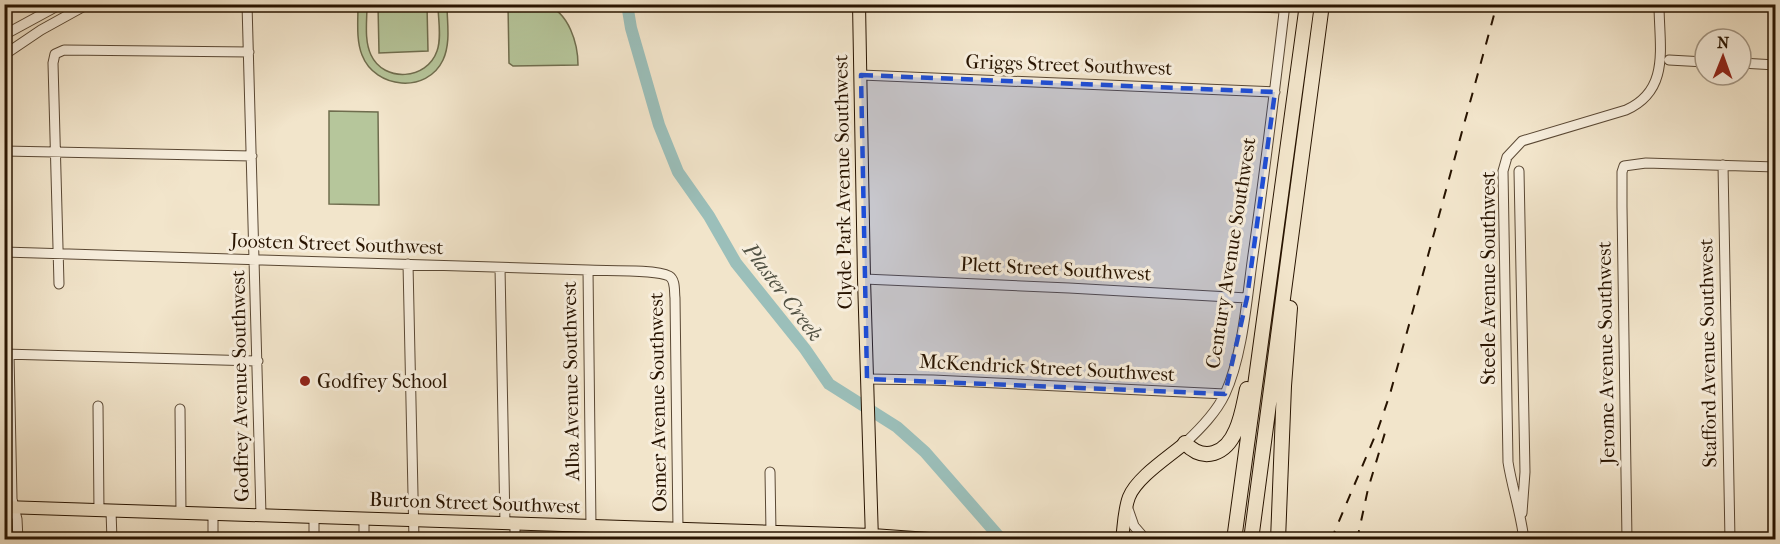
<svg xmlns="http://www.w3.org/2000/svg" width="1780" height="544" viewBox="0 0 1780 544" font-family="'IM FELL French Canon',serif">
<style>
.pitch{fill:#b6c69b;stroke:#6f6d4e;stroke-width:1.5}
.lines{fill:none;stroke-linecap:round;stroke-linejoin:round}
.river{stroke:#9bbfba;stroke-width:12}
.minor-casing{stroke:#5a4834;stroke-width:11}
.major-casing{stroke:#281401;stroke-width:14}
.highway-casing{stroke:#281401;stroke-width:16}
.minor{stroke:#f7eedd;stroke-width:9}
.major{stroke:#f2e5cb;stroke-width:12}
.highway{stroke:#f2e5cb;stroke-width:14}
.rail{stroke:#281401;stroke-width:2;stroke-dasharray:10 10;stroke-linecap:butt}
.marked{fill:#1d4ed8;fill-opacity:0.2;stroke:#1d4ed8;stroke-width:4.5;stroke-dasharray:12 8;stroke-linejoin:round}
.poi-dot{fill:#8f2418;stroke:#f7eedd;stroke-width:2}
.labels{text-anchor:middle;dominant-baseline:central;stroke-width:6;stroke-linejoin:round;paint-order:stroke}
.street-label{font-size:20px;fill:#281401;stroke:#f7eedd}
.poi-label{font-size:20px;fill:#281401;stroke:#f7eedd;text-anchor:start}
.water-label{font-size:21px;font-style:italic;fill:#505042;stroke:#f7eedd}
</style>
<rect width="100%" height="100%" fill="#f2e5cb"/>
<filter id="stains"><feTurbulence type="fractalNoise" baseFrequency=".00333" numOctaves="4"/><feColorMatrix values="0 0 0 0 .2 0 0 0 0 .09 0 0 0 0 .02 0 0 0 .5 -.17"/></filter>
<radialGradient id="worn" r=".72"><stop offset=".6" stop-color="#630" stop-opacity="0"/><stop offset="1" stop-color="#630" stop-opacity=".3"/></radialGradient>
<!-- pitch -->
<path class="pitch" d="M 358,5 L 367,5 C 367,21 364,40 371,55 C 384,83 427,80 437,51 C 442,38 438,19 438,5 L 447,5 C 447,22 451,43 443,60 C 427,94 375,89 362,55 C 356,40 358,21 358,5 Z
M 378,5 L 427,5 L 428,51 L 379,53 Z
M 508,5 C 517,4 537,2 546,5 C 569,12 578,44 578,65 L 513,66 L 509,63 Z
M 329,111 L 378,112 L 379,205 L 329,204 Z"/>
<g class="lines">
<!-- river -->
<path class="river" d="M 627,4 L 631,28 L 659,125 L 678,172 L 709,216 L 736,263 L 805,349 L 829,384 L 897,427 L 925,452 L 1002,540"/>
<!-- minor casing -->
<g class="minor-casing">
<path id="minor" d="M 247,4 L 261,515
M 1166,4 L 1285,8
M 4,35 L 61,4
M 4,55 L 41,30 L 88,4
M 1669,60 L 1705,62
M 1741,63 L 1776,65
M 861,75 L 1275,92
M 4,151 L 252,156
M 1723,165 L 1730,540
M 1519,171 L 1525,472 L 1522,513
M 4,252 L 588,270 C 604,271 656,269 669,276 C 676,280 674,292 675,298 L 678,529
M 408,264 L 414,540
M 500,268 L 505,524
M 588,270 L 591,527
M 864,279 L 1069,288 L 1247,298
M 59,284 L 53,63 L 55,54 L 64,50 L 249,52
M 4,354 L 258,361
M 9,354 L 12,499 L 17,519 L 18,540
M 867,379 L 933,380 L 1225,394
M 98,406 L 99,511
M 180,409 L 181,513
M 1185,443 C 1200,429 1216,413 1225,394 C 1243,355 1247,297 1253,255 C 1265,171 1275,88 1285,4
M 770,472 L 771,532
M 1127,506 L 1134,526 L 1146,540
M 111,511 L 112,540
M 213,514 L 213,540
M 364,519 L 364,540
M 515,524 L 515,540
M 616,527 L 616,540
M 314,540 L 314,517
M 1524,540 C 1521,513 1512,488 1508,462 L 1503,171 L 1507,157 L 1522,141 L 1626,110 C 1671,90 1659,46 1659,4
M 1627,540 L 1622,207 L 1622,172 L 1624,166 L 1646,163 L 1776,167"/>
</g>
<!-- major casing -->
<g class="major-casing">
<path id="major" d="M 859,4 L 864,279 L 872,540
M 4,507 L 872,535 L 943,540
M 1122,540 C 1124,526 1124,510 1129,497 C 1137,477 1169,457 1185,443"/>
</g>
<!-- highway casing -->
<g class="highway-casing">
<path id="highway" d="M 1185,443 C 1204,463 1226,454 1236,430 C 1242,417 1244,402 1247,389
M 1234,540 L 1307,4
M 1251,540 L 1322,4
M 1278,540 L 1284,386 L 1290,308"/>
</g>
<!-- minor -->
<use href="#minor" class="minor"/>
<!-- major -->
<use href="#major" class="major"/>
<!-- highway -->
<use href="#highway" class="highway"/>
<!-- rail -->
<path class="rail" d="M 1331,540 L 1378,429 L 1390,394 L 1497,4
M 1357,540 L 1368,489 L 1387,426"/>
</g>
<!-- marked area -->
<path class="marked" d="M 861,75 L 1275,92 L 1247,298 L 1225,394 L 867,379 Z"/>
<!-- markers -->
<circle class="poi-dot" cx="305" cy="381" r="6"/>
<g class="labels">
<!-- street labels -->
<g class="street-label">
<text transform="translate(1069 65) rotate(2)">Griggs Street Southwest</text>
<text transform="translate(843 182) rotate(-91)">Clyde Park Avenue Southwest</text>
<text transform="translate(337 244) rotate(2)">Joosten Street Southwest</text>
<text transform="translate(1231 253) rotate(-81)">Century Avenue Southwest</text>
<text transform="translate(1056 269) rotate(3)">Plett Street Southwest</text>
<text transform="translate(1488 278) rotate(-90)">Steele Avenue Southwest</text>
<text transform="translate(1606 353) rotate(-91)">Jerome Avenue Southwest</text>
<text transform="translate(1708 353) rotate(-91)">Stafford Avenue Southwest</text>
<text transform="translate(1047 368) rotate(3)">McKendrick Street Southwest</text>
<text transform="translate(571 381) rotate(-91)">Alba Avenue Southwest</text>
<text transform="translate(240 386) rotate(-91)">Godfrey Avenue Southwest</text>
<text transform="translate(658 402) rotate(-91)">Osmer Avenue Southwest</text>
<text transform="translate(475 503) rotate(2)">Burton Street Southwest</text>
</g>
<!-- poi labels -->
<g class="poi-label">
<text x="317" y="381">Godfrey School</text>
</g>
<!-- water labels -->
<g class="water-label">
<text transform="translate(783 292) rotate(53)">Plaster Creek</text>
</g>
</g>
<!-- margin -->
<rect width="1780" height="544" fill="none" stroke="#f2e5cb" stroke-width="24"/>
<rect x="6" y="6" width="1768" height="532" fill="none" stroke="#281401" stroke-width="3"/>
<rect x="12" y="12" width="1756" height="520" fill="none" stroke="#281401" stroke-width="1.5"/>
<!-- north arrow -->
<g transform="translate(1723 57) rotate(1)"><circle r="28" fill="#f7eedd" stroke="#a49785" stroke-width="1.5"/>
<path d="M0-4.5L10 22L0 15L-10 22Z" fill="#8f2418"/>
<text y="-9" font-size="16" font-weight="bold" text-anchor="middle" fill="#281401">N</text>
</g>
<rect width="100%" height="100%" filter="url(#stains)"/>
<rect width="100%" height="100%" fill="url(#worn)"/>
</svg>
